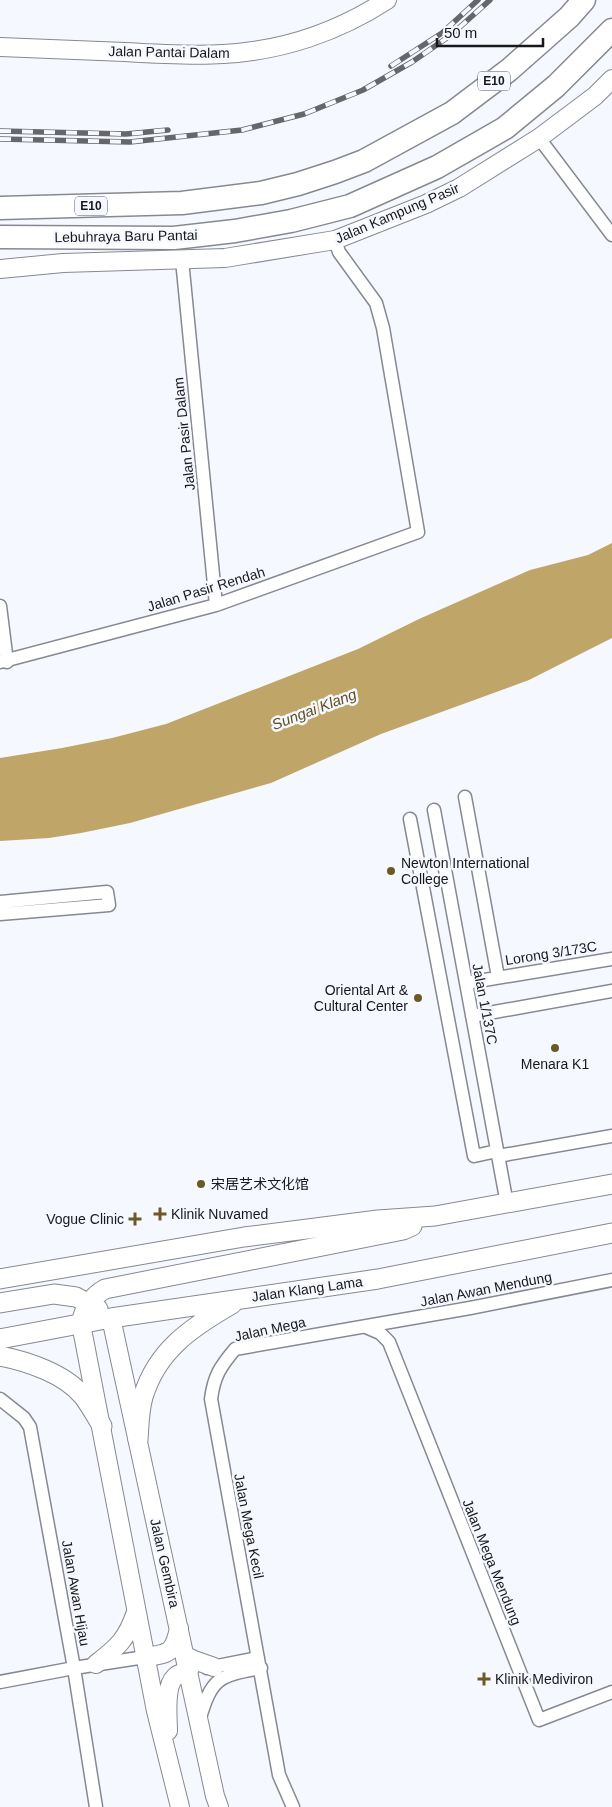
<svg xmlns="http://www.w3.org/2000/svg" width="612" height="1807" viewBox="0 0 612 1807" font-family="Arial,'Noto Sans SC',sans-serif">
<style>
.water{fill:#c0a568}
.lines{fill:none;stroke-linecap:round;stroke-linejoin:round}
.street-casing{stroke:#878991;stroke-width:15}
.secondary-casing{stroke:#878991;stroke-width:20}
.primary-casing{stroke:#878991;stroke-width:21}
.highway-casing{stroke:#878991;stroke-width:25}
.street{stroke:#fff;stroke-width:12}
.secondary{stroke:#fff;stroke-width:18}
.primary{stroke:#fff;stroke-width:19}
.highway{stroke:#fff;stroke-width:22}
.rail-casing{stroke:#66676b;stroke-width:5.5}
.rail{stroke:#f6f8ff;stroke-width:4;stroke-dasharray:11;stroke-linecap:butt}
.poi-dot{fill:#6d5928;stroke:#f6f8ff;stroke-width:2}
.labels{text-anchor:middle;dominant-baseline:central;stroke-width:5;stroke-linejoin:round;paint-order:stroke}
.shield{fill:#f6f8ff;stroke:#5b5b5f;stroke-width:1}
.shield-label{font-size:12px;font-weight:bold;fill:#18181b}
.street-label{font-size:14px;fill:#18181b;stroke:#f6f8ff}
.poi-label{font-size:14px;fill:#18181b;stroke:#f6f8ff;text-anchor:start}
.water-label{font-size:15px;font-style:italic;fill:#634f20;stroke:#f6f8ff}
</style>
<rect width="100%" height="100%" fill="#f6f8ff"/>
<!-- water -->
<path class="water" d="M 612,543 L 612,638 L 529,680 L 381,734 L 271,783 L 130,823 L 81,833 L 49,838 L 0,841 L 0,758 L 62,748 L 112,738 L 166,724 L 358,649 L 419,619 L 530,570 L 588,555 Z"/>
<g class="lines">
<!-- street casing -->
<g class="street-casing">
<path id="street" d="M 539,138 L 612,235
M 182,260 L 216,605
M 0,606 L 7,662
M 0,662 L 216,605 L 418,532 L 383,328 L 376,303 L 339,252 L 335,240
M 465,797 L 498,977
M 434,810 L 507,1204
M 410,819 L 474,1156 L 497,1151
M 0,902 L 107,892 L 109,905 L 0,914
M 466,983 L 612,959
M 472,1016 L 612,991
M 498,1156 L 612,1136
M 366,1327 L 380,1333 L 389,1342 L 539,1720 L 612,1692
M 0,1399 L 24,1418 L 30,1427 L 74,1668 L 96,1807
M 207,1668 L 258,1658
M 0,1682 L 74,1668 L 145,1657
M 199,1721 C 212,1677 218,1676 261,1668
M 293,1807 L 279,1775 L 211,1399 C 214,1376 220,1367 235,1349 L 470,1308 L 612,1280"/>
</g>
<!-- secondary casing -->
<g class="secondary-casing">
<path id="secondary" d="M 0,47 C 42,49 83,50 125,52 C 158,54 191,56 223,54 C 281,51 338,32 387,0
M 0,269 L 63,263 L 225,258 L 335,240 L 426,204 L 459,188 L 539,138 L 595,96 L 612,79
M 111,1318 L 215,1796 L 219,1807
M 81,1324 L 156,1711 L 180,1807
M 186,1656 L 194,1660 L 214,1667
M 145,1657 C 169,1654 174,1653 179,1628
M 96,1664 C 118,1647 127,1639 136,1612
M 168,1731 C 168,1717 164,1687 175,1677 C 178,1673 184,1673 189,1671"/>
</g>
<!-- primary casing -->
<g class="primary-casing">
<path id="primary" d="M 0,1279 L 244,1237 L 378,1220 L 435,1216 L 612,1184
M 0,1303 L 54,1294 L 76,1297 L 98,1309
M 81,1324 C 84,1308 91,1297 105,1289 L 403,1230 L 412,1226
M 0,1339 L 111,1318 L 378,1279 L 612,1233
M 0,1356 C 27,1361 65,1374 83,1396 C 90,1405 96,1416 102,1426
M 138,1440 C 139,1426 139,1411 143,1397 C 157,1350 192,1327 232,1304"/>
</g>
<!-- highway casing -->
<g class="highway-casing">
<path id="highway" d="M 0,208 L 182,203 L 261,193 L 298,184 L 335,172 L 364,161 L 452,113 L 509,70 L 569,17 L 584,0
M 0,237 L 174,238 L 235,231 L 291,221 L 350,206 L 437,167 L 505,128 L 556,86 L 612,30"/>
</g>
<!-- street -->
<use href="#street" class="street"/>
<!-- secondary -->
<use href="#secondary" class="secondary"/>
<!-- primary -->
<use href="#primary" class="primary"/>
<!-- highway -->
<use href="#highway" class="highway"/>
<!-- rail casing -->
<g class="rail-casing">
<path id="rail" d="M 391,66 L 442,33 L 478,0
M 0,131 L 126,134 L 168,130
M 0,139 L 130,142 L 242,130 L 304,114 L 363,90 L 412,62 L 451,35 L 490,0"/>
</g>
<!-- rail -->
<use href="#rail" class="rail"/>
</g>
<!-- markers -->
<g class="poi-dot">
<circle cx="391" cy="871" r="5"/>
<circle cx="418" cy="998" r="5"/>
<circle cx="555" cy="1048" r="5"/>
<circle cx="201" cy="1184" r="5"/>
<path d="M157.5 1206.5h5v5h5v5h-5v5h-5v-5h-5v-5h5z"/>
<path d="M132.5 1211.5h5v5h5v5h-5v5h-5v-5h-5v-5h5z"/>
<path d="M481.5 1671.5h5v5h5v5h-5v5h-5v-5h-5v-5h5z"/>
</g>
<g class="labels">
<!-- shield labels -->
<g class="shield">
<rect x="478" y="71.5" width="32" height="19" rx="4"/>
<rect x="75" y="196.5" width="32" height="19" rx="4"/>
</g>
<g class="shield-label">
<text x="494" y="81">E10</text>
<text x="91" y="206">E10</text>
</g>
<!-- street labels -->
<g class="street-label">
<text transform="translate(169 52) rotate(1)">Jalan Pantai Dalam</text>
<text transform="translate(397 213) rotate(-23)">Jalan Kampung Pasir</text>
<text transform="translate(126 236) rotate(-1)">Lebuhraya Baru Pantai</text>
<text transform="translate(184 434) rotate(-96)">Jalan Pasir Dalam</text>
<text transform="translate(206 589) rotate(-17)">Jalan Pasir Rendah</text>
<text transform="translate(551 953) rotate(-9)">Lorong 3/173C</text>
<text transform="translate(485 1004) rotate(79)">Jalan 1/137C</text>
<text transform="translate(307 1289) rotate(-8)">Jalan Klang Lama</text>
<text transform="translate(486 1289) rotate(-11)">Jalan Awan Mendung</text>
<text transform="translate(270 1329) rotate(-12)">Jalan Mega</text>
<text transform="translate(249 1526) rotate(79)">Jalan Mega Kecil</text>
<text transform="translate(492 1562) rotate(68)">Jalan Mega Mendung</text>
<text transform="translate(165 1563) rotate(77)">Jalan Gembira</text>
<text transform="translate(76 1593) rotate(80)">Jalan Awan Hijau</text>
</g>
<!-- poi labels -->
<g class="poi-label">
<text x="401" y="863">Newton International<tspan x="401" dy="16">College</tspan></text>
<text x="408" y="990" text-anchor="end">Oriental Art &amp;<tspan x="408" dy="16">Cultural Center</tspan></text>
<text x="555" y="1064" text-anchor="middle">Menara K1</text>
<text x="211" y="1184">宋居艺术文化馆</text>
<text x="171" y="1214">Klinik Nuvamed</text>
<text x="124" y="1219" text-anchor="end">Vogue Clinic</text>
<text x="495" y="1679">Klinik Mediviron</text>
</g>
<!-- water labels -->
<g class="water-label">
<text transform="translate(314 709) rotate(-21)">Sungai Klang</text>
</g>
</g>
<!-- scale -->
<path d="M437 38v8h106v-8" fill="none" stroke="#18181b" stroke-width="2.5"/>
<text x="444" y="38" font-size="15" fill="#18181b" stroke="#f6f8ff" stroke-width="4" paint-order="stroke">50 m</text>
</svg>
